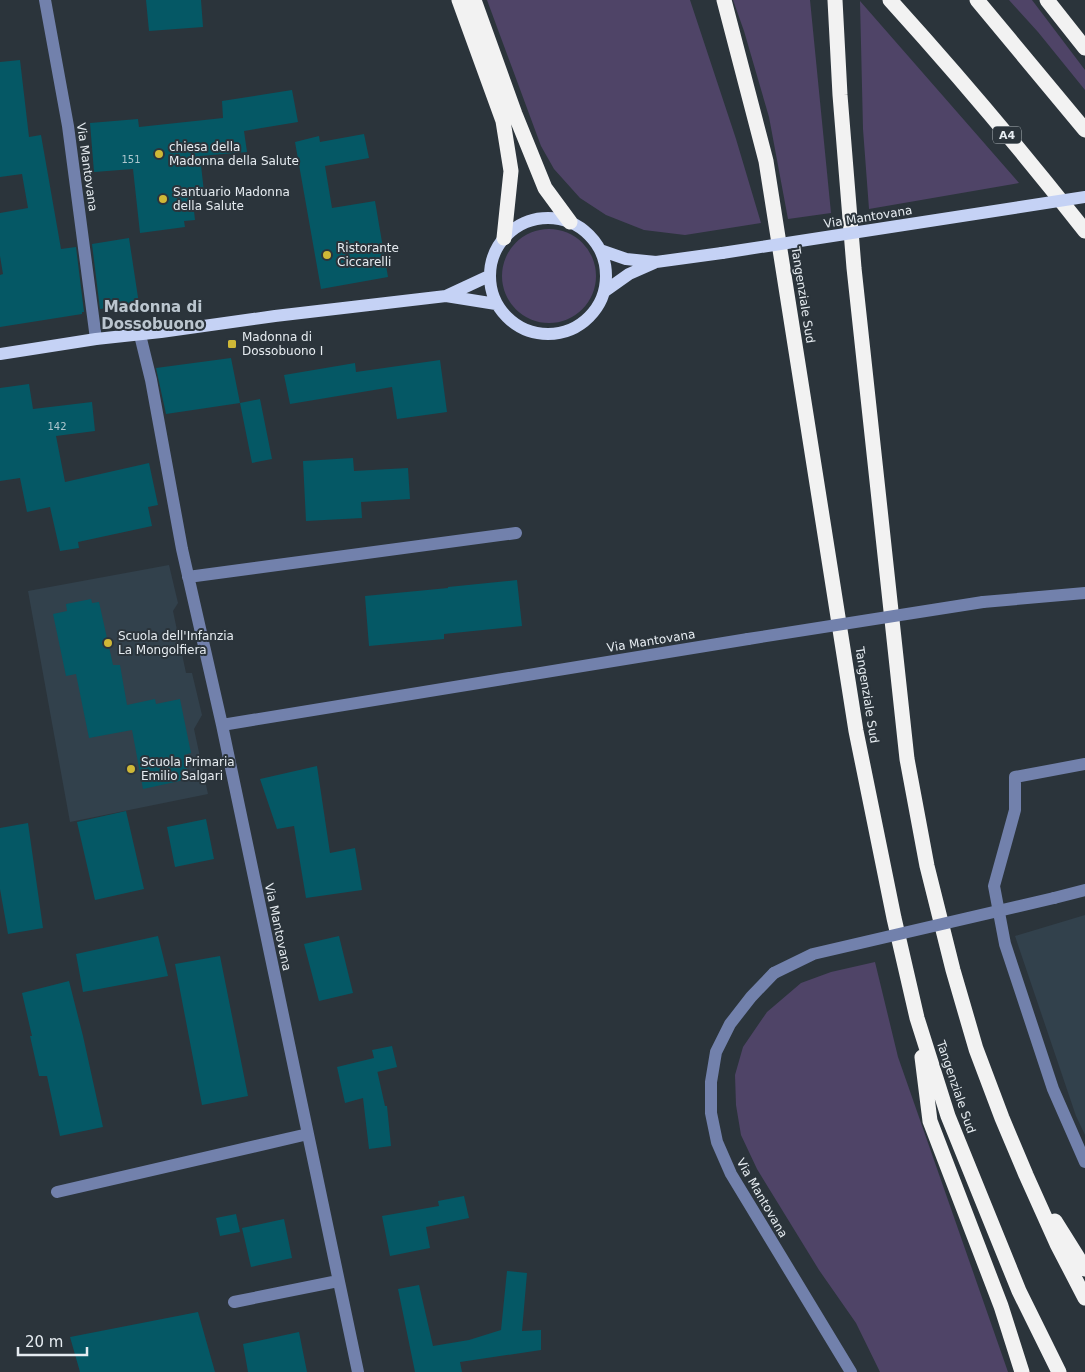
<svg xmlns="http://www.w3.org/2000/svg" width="1085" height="1372" viewBox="0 0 1085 1372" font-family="'DejaVu Sans',sans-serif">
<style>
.built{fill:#32414c}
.green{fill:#4f4467}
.building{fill:#055865}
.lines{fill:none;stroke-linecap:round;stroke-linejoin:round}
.minor{stroke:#7281ac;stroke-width:12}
.major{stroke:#c5d2f5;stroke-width:12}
.highway{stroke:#f2f2f2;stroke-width:15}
.minor-bridge{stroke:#7281ac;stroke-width:12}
.major-bridge{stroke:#c5d2f5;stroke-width:12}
.poi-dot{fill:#cfb837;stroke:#2b343b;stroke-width:2}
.labels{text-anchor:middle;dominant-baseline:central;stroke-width:4;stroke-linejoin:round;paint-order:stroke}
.number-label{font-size:10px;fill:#aec7ce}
.shield{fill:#2b343b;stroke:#aeb5ba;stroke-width:1}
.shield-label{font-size:11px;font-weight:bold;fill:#e6ecf1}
.poi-label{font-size:12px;fill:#e6ecf1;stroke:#2b343b;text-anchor:start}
.street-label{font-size:12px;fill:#e6ecf1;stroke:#2b343b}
.quarter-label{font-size:15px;font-weight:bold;fill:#bbc6cf;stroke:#2b343b}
</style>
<rect width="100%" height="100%" fill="#2b343b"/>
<!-- built -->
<path class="built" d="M 169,565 L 178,603 L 173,611 L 186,673 L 192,673 L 202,715 L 194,729 L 208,794 L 70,822 L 28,591 Z
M 1085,915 L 1085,1135 L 1076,1116 L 1015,936 Z"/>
<!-- green -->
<path class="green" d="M 487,0 L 690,0 L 736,139 L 761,223 L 685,235 L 644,230 L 606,215 L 580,198 L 554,169 L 541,146 Z
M 733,0 L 810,0 L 831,213 L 788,219 L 769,117 L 744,31 Z
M 1009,0 L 1032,0 L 1085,70 L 1085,90 L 1038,32 Z
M 860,1 L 1019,183 L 869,209 L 863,129 Z
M502 276a47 47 0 1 1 94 0a47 47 0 1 1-94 0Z
M 875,962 L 898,1057 L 1008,1372 L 880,1372 L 856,1323 L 819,1270 L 757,1169 L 741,1135 L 736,1105 L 735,1075 L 743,1047 L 767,1012 L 801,983 L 831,972 Z"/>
<!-- building -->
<path class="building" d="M 146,0 L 201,0 L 203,27 L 149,31 Z
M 20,60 L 29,137 L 41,135 L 61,249 L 76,247 L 84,312 L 82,312 L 82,314 L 0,327 L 0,275 L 3,274 L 0,256 L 0,213 L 28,208 L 22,174 L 0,177 L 0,62 Z
M 292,90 L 298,122 L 244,131 L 247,152 L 200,156 L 204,192 L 192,193 L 195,220 L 184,221 L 185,227 L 140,233 L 133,169 L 94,172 L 90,123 L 138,119 L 139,127 L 223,118 L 222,101 Z
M 364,134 L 369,158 L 325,166 L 332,208 L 375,201 L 388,277 L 321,289 L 295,142 L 319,136 L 320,142 Z
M 129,238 L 139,304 L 100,309 L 92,244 Z
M 231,358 L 240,403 L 166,414 L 156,368 Z
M 440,360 L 447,412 L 397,419 L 392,387 L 290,404 L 284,375 L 355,363 L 356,372 Z
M 29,384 L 33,409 L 92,402 L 95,431 L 56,436 L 65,482 L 149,463 L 158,505 L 148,507 L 152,526 L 78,542 L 79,548 L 60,551 L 50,507 L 27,512 L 20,478 L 0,481 L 0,388 Z
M 260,399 L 272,459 L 252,463 L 240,403 Z
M 353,458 L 354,471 L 408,468 L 410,499 L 361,502 L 362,518 L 306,521 L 303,461 Z
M 517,580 L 522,626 L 444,634 L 444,639 L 369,646 L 365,596 L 448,588 L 448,587 Z
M 91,599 L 92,603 L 99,602 L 113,665 L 120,665 L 127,705 L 155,699 L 156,704 L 180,699 L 191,753 L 184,755 L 189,779 L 143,789 L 132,730 L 89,738 L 76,674 L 66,676 L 53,614 L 67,611 L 66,604 Z
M 317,766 L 330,853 L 355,848 L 362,890 L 306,898 L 294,826 L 277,829 L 260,779 Z
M 126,811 L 144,889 L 95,900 L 77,822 Z
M 206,819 L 214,859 L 175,867 L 167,827 Z
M 28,823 L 43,928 L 8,934 L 0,889 L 0,828 Z
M 158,936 L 168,976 L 83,992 L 76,954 Z
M 339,936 L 353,993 L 319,1001 L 304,944 Z
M 220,956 L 248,1096 L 202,1105 L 175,964 Z
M 69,981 L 83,1036 L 103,1127 L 60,1136 L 47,1076 L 39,1076 L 30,1036 L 32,1036 L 22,993 Z
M 392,1046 L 397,1067 L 377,1072 L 377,1070 L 385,1106 L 387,1106 L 391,1146 L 369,1149 L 363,1098 L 345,1103 L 337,1067 L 374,1058 L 372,1050 Z
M 464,1196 L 469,1218 L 426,1227 L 430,1248 L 390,1256 L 382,1216 L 439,1206 L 438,1201 Z
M 236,1214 L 240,1232 L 220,1236 L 216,1218 Z
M 284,1219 L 292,1258 L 251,1267 L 242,1228 Z
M 507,1271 L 527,1273 L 522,1331 L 541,1330 L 541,1350 L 460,1362 L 462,1372 L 415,1372 L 398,1289 L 419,1285 L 433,1346 L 469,1340 L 501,1330 Z
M 198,1312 L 215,1372 L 80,1372 L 70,1337 Z
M 299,1332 L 307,1372 L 248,1372 L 243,1344 Z"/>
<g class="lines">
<!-- minor -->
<path class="minor" d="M 45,0 L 68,126 L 96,339
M 140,335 L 151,380 L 182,549 L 222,725 L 358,1372
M 188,577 L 516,533
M 983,602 L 1085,593
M 222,725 L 748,639
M 1085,764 L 1015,777 L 1015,810 L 994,886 L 1005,944 L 1053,1089 L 1085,1162
M 1054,898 L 1085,890
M 774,973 L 751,997 L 730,1024 L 716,1052 L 711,1082 L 711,1113 L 717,1142 L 731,1174 L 851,1372
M 57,1192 L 308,1134
M 234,1302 L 338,1281"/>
<!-- major -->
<path class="major" d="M490 276a58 58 0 1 1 116 0a58 58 0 1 1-116 0Z
M 600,250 L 626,259 L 656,262 L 722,253
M 605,291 L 629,274 L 654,263
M 446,296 L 489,276
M 0,354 L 96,339 L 161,332 L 275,316 L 446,296 L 496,304"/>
<!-- highway -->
<path class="highway" d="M 459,0 L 503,121 L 511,171 L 504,238
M 474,0 L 515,114 L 545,188 L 570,222
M 724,0 L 766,161 L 856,731 L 894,918 L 917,1018 L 948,1116 L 1019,1291 L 1059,1372
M 835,0 L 840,95 L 854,268 L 907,759 L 927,866 L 953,970 L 976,1049 L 1002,1118 L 1026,1175 L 1057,1244 L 1085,1298
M 890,0 C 958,75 1023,152 1085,231
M 977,0 L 1085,130
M 1047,0 L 1085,48
M 922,1057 L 930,1121 L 1001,1306 L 1022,1372
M 1055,1221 L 1085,1269"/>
<!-- minor-bridge -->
<path class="minor-bridge" d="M 748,639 L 983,602
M 774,973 L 813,954 L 1054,898"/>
<!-- major-bridge -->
<path class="major-bridge" d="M 722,253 L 1085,197"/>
</g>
<!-- markers -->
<g class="poi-dot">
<circle cx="159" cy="154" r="5"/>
<circle cx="163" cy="199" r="5"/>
<circle cx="327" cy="255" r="5"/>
<rect x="227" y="339" width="10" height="10" rx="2.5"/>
<circle cx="108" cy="643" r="5"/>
<circle cx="131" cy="769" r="5"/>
</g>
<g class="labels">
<!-- number labels -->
<g class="number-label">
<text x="131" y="159">151</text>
<text x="57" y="426">142</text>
</g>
<!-- shield labels -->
<rect class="shield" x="993" y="126.5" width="28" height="17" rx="4"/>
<g class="shield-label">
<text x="1007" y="135">A4</text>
</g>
<!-- poi labels -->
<g class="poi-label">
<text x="169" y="147">chiesa della<tspan x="169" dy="14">Madonna della Salute</tspan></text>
<text x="173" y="192">Santuario Madonna<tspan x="173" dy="14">della Salute</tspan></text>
<text x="337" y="248">Ristorante<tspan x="337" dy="14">Ciccarelli</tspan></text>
<text x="242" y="337">Madonna di<tspan x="242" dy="14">Dossobuono I</tspan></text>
<text x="118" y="636">Scuola dell'Infanzia<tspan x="118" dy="14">La Mongolfiera</tspan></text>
<text x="141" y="762">Scuola Primaria<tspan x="141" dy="14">Emilio Salgari</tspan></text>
</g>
<!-- street labels -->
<g class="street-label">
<text transform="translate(87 167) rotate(82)">Via Mantovana</text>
<text transform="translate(868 217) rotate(-9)">Via Mantovana</text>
<text transform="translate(803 295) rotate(81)">Tangenziale Sud</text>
<text transform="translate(651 641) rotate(-9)">Via Mantovana</text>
<text transform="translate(867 695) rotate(81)">Tangenziale Sud</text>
<text transform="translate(278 927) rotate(78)">Via Mantovana</text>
<text transform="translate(956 1087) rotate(71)">Tangenziale Sud</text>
<text transform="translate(762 1198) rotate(60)">Via Mantovana</text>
</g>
<!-- quarter labels -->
<g class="quarter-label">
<text x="153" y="307">Madonna di<tspan x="153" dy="17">Dossobuono</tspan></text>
</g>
</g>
<!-- scale -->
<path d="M18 1347v8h69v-8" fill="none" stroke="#e6ecf1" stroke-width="2.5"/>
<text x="25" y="1347" font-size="15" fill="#e6ecf1" stroke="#2b343b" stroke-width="4" paint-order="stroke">20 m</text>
</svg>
